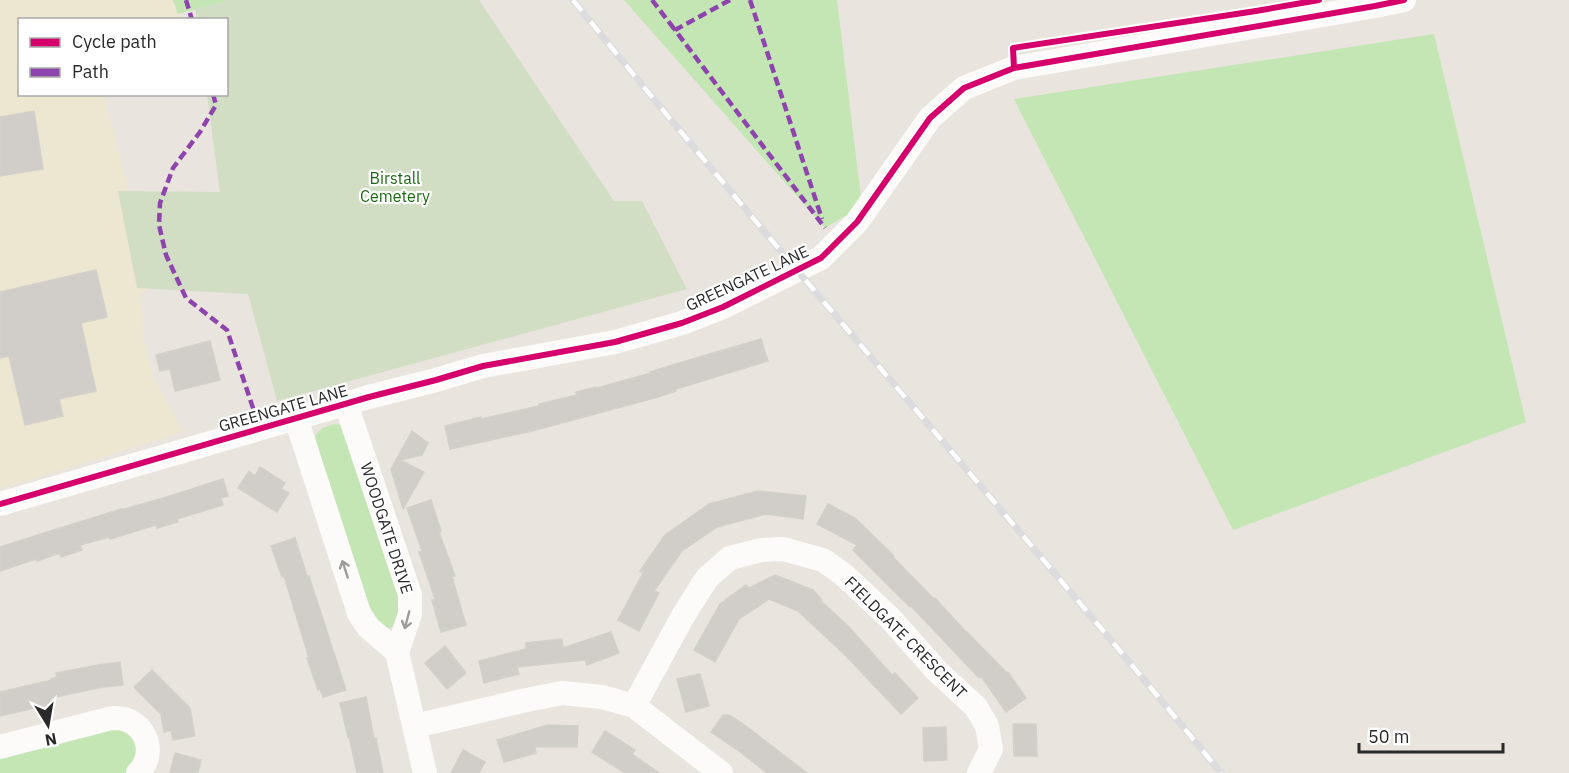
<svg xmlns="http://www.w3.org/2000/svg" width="1569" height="773" viewBox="0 0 1569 773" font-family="'IBM Plex Sans',sans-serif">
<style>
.education{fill:#ede6d1}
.green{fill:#c4e6b4}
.cemetery{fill:#d2dec4}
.building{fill:#d1cec9;stroke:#d3d0ca;stroke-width:1.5}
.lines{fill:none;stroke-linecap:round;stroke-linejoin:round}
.minor{stroke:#fcfbfa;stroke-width:24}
.rail-casing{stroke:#dcdcde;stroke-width:7}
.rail{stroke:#fff;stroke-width:4.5;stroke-dasharray:14;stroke-linecap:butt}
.quiet{stroke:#8e44ad;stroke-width:4.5;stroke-dasharray:9 4.5;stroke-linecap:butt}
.cycleway-casing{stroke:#fff;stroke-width:10}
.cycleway{stroke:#d6006c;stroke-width:6}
.oneway{stroke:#9d9c9c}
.labels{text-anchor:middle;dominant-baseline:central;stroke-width:4.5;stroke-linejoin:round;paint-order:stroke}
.park-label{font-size:16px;fill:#1d6b15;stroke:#fff}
.street-label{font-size:16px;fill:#292929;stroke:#fff}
</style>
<rect width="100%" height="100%" fill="#e9e5de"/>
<!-- education -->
<path class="education" d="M 0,0 L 173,0 L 180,19 L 20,20 L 20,94 L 104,95 L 153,285 L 140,295 L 144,340 L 153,377 L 183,432 L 0,489 Z"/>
<!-- green -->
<path class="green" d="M 173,0 L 230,0 L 178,14 Z
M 624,0 L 837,0 L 862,206 L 825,228 Z
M 1434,34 L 1526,422 L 1233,530 L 1014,99 Z
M 334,424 L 341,425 L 405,599 L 401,622 C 389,629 386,631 373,624 L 314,437 L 322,428 Z
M 134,724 L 138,773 L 0,773 L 0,747 Z"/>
<!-- cemetery -->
<path class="cemetery" d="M 230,0 L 479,0 L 614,201 L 642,201 L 687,289 L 277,401 L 248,294 L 137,288 L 118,191 L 220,192 L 207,95 L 226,94 L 226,20 L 197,19 L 195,9 Z"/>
<!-- building -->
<path class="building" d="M 34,111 L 43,169 L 0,176 L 0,117 Z
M 96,270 L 107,317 L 81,323 L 96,391 L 59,399 L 63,416 L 25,425 L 9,356 L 0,358 L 0,292 Z
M 761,339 L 768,361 L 676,389 L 676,391 L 658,397 L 532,431 L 450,449 L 445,426 L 481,417 L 481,419 L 539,406 L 539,404 L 577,395 L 576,392 L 596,387 L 597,388 L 651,373 L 650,372 L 669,366 Z
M 210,341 L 220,380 L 175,391 L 170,369 L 160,371 L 156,355 Z
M 412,431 L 428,443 L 422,455 L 400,460 L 424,472 L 403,509 L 391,469 Z
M 260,467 L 285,483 L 281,489 L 289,493 L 277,512 L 238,488 L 249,471 L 255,476 Z
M 223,479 L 228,496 L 221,498 L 223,505 L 177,519 L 178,522 L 157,528 L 156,525 L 110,539 L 109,537 L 80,545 L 82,550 L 61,557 L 60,553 L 37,561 L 36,559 L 0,571 L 0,547 L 6,545 L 121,509 L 121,510 L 170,496 Z
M 758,491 L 806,496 L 803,519 L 766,514 L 717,527 L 682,551 L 654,591 L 659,593 L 639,631 L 618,620 L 643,573 L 640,571 L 665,535 L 709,504 Z
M 431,500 L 441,531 L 439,532 L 455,576 L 452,577 L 466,625 L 441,632 L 432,600 L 435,599 L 419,552 L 422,551 L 407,508 Z
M 828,504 L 855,518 L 894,556 L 893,557 L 934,599 L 935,598 L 966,632 L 967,632 L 1006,672 L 1008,672 L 1026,698 L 1006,712 L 981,676 L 979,678 L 910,605 L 909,606 L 853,550 L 857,545 L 817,524 Z
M 295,538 L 307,576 L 309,576 L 346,690 L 323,697 L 320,689 L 318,690 L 307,658 L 309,658 L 284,576 L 282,577 L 271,546 Z
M 775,575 L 813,590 L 822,600 L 821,601 L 849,627 L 892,675 L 895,673 L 918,698 L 901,714 L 845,655 L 798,611 L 769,599 L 739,619 L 715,662 L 694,650 L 720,604 L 746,585 L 749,588 Z
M 611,632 L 619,653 L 587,665 L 585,660 L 517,667 L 519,674 L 484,683 L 479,661 L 526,649 L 526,643 L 562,639 L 563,648 Z
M 445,646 L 466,673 L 447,689 L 425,663 Z
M 120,662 L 123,685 L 103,687 L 51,698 L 53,704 L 0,716 L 0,692 L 52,680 L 51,679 L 57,677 L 56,673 L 98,665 Z
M 152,670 L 190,708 L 195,736 L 173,740 L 171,730 L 164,732 L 161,714 L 134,687 Z
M 700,674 L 709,706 L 686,712 L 677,679 Z
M 366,697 L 374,739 L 376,738 L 383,773 L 357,773 L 349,736 L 348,737 L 340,703 Z
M 723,715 L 729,715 L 742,723 L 807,773 L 767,773 L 739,751 L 711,732 Z
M 1013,724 L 1036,724 L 1037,756 L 1014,756 Z
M 548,725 L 578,726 L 577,747 L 535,747 L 536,753 L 504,762 L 497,740 Z
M 946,727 L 947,760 L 924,761 L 923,728 Z
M 605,731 L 635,750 L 632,754 L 659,773 L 625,773 L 592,752 Z
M 463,750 L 485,762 L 479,773 L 451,773 Z
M 175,753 L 201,760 L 198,773 L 170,773 Z"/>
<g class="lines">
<!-- minor -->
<path class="minor" d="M 346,404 L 410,595 L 410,614 L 397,652 L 425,773
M 296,418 L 359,613 L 368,627 L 397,652
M 0,504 L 369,397 L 436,380 L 483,366 L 615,342 L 682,323 L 723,307 L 821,258 L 857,222 L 930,118 L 964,88 L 1014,68 L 1375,6 L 1404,0
M 634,706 L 683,616 L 707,578 L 730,558 L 762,550 L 783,549 L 823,560 L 844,575 L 890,618 L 937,671 L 976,707 L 987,726 L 991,749 L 979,773
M 415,726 L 522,701 L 562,693 L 602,697 L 634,706 L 721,773
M 0,747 L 112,718 C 117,718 122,718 127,720 C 149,729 155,756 138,773"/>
<!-- rail casing -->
<g class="rail-casing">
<path id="rail" d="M 573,0 C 784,262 1008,512 1221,773"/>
</g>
<!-- rail -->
<use href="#rail" class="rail"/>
<!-- quiet -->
<path class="quiet" d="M 186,0 L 192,20
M 652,0 L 675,30
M 730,0 L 675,30 L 825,228
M 750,0 L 822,219
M 213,94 L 216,105 L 200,132 L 173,168 L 160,203 L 159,225 L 166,255 L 186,298 L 227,330 L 260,429"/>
<!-- cycleway casing -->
<g class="cycleway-casing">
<path id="cycleway" d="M 1014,68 L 1013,48 L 1256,11 L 1319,0
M 0,504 L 369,397 L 436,380 L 483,366 L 615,342 L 682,323 L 723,307 L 821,258 L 857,222 L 930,118 L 964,88 L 1014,68 L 1375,6 L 1404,0"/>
</g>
<!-- cycleway -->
<use href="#cycleway" class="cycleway"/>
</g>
<!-- one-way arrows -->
<defs><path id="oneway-shaft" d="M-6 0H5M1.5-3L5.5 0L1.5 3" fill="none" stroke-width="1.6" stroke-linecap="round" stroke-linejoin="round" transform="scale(1.5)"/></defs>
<g class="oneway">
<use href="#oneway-shaft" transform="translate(345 569) rotate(-108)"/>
<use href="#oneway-shaft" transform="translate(407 620) rotate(105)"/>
</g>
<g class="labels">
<!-- park labels -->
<g class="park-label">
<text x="395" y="178">Birstall<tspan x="395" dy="18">Cemetery</tspan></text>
</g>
<!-- street labels -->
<g class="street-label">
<text transform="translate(747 278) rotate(-25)">GREENGATE LANE</text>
<text transform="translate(283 408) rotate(-16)">GREENGATE LANE</text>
<text transform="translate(387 528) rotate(72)">WOODGATE DRIVE</text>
<text transform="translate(906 637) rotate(45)">FIELDGATE CRESCENT</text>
</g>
</g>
<!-- legend -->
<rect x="18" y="18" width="210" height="78" fill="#ffffff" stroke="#a9a9a9" stroke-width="1.5"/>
<rect x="30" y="38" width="30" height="9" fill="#d6006c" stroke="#a9a9a9" stroke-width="1.5"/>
<text x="72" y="48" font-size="18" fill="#292929">Cycle path</text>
<rect x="30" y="68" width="30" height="9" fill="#8e44ad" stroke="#a9a9a9" stroke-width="1.5"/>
<text x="72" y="78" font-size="18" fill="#292929">Path</text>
<!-- north arrow -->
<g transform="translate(48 725) rotate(169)" stroke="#ffffff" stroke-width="4.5" paint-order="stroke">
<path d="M0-4.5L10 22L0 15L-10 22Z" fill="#292929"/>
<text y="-9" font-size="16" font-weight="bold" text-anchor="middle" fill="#292929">N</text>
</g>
<!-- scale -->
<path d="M1359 743v9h144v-9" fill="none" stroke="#292929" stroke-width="3"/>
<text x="1368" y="743" font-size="18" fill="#292929" stroke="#ffffff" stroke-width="4.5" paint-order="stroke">50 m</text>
</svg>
